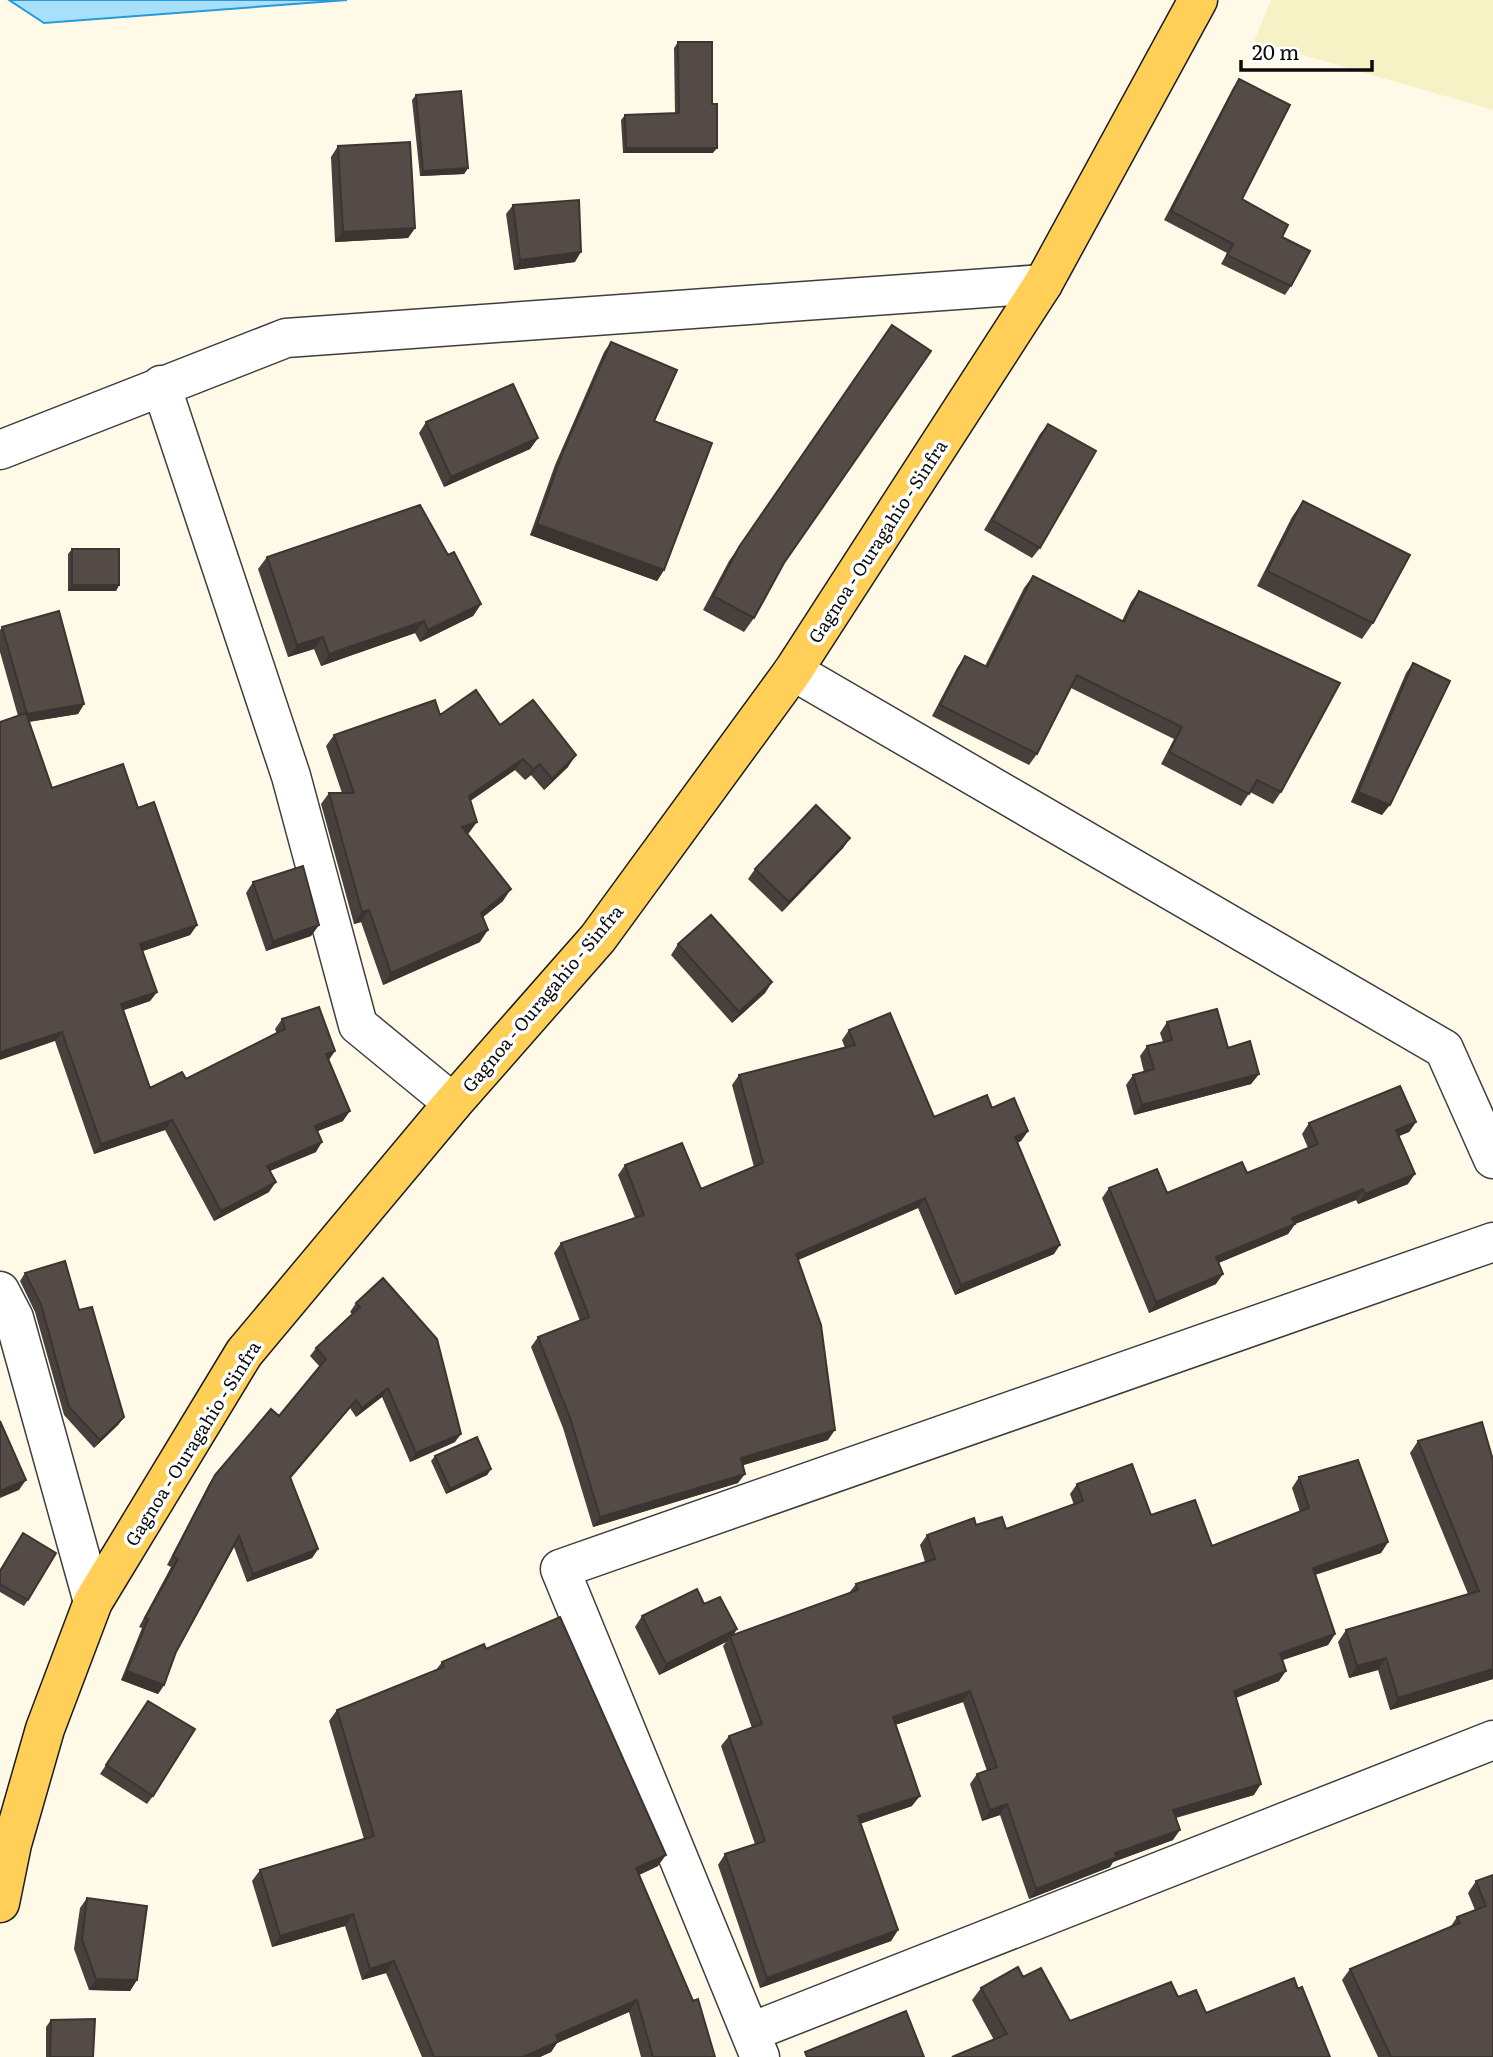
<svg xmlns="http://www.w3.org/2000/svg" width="1493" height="2057" viewBox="0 0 1493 2057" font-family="Literata,serif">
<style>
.farmland{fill:#f7f1c6}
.water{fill:#a8e0fc;stroke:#289ad9;stroke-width:2}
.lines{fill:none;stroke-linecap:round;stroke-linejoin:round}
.minor-casing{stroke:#3e3e3e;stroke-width:41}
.major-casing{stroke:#1c1c1c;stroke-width:41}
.minor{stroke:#fff;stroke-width:38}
.major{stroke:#ffcf58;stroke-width:38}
.wall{fill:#48403c}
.shaded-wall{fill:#3b3431}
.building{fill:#544b46;stroke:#3b3431;stroke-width:2}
.labels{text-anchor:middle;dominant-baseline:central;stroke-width:7;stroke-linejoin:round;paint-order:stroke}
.street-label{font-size:18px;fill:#0b0b0b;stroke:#fff}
</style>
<rect width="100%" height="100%" fill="#fffae8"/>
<!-- farmland -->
<path class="farmland" d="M 1271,0 L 1493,0 L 1493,110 L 1254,41 Z"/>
<!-- water -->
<path class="water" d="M 9,0 L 347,0 L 44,23 Z"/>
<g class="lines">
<!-- minor casing -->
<g class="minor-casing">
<path id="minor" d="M 161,385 L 291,776 L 358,1025 L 453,1103
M 0,450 L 286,338 L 1043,284
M 793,671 L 1444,1049 L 1493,1159
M 0,1291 L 14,1318 L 93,1602
M 751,2032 L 1493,1740
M 760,2057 L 560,1569 L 1493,1242"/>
</g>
<!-- major casing -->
<g class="major-casing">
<path id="major" d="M 0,1903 L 12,1844 L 45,1729 L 93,1602 L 244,1353 L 453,1103 L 598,938 L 793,671 L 1043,284 L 1198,0"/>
</g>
<!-- minor -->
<use href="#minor" class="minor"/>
<!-- major -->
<use href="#major" class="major"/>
</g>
<!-- wall -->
<path class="wall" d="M 678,42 L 712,104 L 713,153 L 623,153 L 621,120 L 625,115 L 675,114 L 674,48 Z
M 1239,79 L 1242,199 L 1291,286 L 1285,295 L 1221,264 L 1227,253 L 1164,220 L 1233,88 Z
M 416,95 L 468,168 L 464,174 L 420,176 L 412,100 Z
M 338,146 L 415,228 L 408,238 L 335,242 L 331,157 Z
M 513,205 L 575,262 L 514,270 L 506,214 Z
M 892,325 L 784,563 L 754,618 L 744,632 L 703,610 L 729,561 Z
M 611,342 L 654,421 L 664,570 L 657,581 L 530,535 L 555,465 L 604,352 Z
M 426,422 L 538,438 L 530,449 L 444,487 L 419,433 Z
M 1048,424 L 1040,548 L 1032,558 L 984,530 L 1040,434 Z
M 1303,501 L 1373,623 L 1362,639 L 1257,586 L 1292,517 Z
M 72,549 L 119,585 L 116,591 L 68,591 L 68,554 Z
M 448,555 L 481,604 L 473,616 L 420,642 L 415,633 L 321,666 L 314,649 L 288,657 L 258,569 L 267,557 Z
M 1033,576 L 1122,621 L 1131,602 L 1139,591 L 1281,792 L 1273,804 L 1250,792 L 1241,806 L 1161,764 L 1174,739 L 1071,688 L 1037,754 L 1029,765 L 932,716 L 957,668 L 965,656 L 985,666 L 1024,588 Z
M 2,627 L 84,704 L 78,714 L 29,722 L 52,788 L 138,808 L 197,925 L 190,935 L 143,951 L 157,992 L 150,1001 L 124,1010 L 150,1088 L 186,1079 L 277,1034 L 275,1029 L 282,1019 L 335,1051 L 329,1060 L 343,1121 L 318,1131 L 316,1152 L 270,1171 L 269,1192 L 214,1221 L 165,1130 L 94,1154 L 55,1041 L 18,716 L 0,652 L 0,630 Z
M 1413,663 L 1382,815 L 1351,802 L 1406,673 Z
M 440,715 L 500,725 L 568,767 L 544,790 L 531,775 L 525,780 L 515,770 L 470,801 L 469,833 L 467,834 L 503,901 L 483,917 L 480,942 L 383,985 L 361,922 L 354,924 L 321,804 L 329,793 L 342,793 L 326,746 L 334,735 Z
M 850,838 L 843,848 L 782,912 L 748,879 L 755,869 Z
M 253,882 L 319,925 L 311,936 L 266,951 L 246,893 Z
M 678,944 L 772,982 L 765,993 L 732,1023 L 671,955 Z
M 1167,1022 L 1228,1048 L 1259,1074 L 1251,1084 L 1134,1115 L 1126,1085 L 1133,1075 L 1144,1072 L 1140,1056 L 1147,1046 L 1163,1042 L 1160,1033 Z
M 849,1030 L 934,1117 L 992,1108 L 1028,1131 L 1021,1141 L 1017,1143 L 1054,1254 L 955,1295 L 918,1208 L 798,1260 L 828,1440 L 743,1465 L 738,1483 L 593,1527 L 563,1428 L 531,1347 L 538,1337 L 580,1321 L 554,1253 L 561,1243 L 635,1218 L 618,1175 L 625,1165 L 701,1189 L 754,1167 L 732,1085 L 739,1075 L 845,1048 L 842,1040 Z
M 1416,1122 L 1409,1132 L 1399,1136 L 1408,1184 L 1358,1204 L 1356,1200 L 1295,1224 L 1288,1234 L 1218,1263 L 1216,1284 L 1149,1313 L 1102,1198 L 1109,1188 L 1167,1193 L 1247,1173 L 1308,1148 L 1302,1134 L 1309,1123 Z
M 25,1273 L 79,1310 L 124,1417 L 118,1425 L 94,1448 L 64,1415 L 35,1312 L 20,1281 Z
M 383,1278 L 455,1442 L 410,1462 L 382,1397 L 356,1417 L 350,1408 L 291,1478 L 318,1549 L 312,1558 L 247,1582 L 234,1547 L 176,1652 L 164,1685 L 158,1694 L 121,1680 L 142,1628 L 139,1627 L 171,1567 L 167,1565 L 209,1484 L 215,1475 L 279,1416 L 320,1367 L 310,1356 L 316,1348 L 352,1314 L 350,1312 L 356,1303 Z
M 1418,1441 L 1493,1460 L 1493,1679 L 1390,1710 L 1378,1670 L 1349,1678 L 1338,1642 L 1346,1630 L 1468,1594 L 1410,1453 Z
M 435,1456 L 491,1469 L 487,1475 L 446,1494 L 431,1461 Z
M 1299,1477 L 1388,1542 L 1381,1553 L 1315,1575 L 1335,1634 L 1328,1645 L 1283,1660 L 1279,1681 L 1236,1698 L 1254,1795 L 1176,1818 L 1173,1840 L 1113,1862 L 1110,1867 L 1029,1899 L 1000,1815 L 982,1821 L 970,1784 L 977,1774 L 987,1771 L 963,1702 L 895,1725 L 912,1806 L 860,1824 L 898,1930 L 891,1941 L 760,1988 L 718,1865 L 725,1854 L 755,1844 L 721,1746 L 729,1736 L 752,1728 L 723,1646 L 726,1642 L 659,1675 L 635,1627 L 642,1616 L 704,1604 L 737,1629 L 734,1634 L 849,1593 L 856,1584 L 925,1562 L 920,1545 L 927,1535 L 976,1525 L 1006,1529 L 1074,1505 L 1070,1494 L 1077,1484 L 1151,1515 L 1212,1546 L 1300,1512 L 1292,1488 Z
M 0,1570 L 28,1600 L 24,1606 L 0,1592 Z
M 486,1649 L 658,1866 L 639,1875 L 715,2057 L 641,2057 L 629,2012 L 557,2043 L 551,2052 L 540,2057 L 422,2057 L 386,1973 L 362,1980 L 345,1926 L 272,1947 L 252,1881 L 260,1870 L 364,1839 L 329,1721 L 337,1710 L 436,1670 L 442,1662 Z
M 148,1701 L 153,1796 L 147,1804 L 100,1774 Z
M 1493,1875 L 1493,2057 L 1378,2057 L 1342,1980 L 1350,1969 L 1451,1926 L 1457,1917 L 1475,1910 L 1468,1893 L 1476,1881 Z
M 87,1898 L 137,1980 L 130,1991 L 89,1990 L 74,1949 L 80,1908 Z
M 1023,1977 L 1070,2021 L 1178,1997 L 1206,2013 L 994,2040 L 972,2000 L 981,1988 Z
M 51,2020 L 93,2057 L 46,2057 L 46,2027 Z"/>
<!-- shaded-wall -->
<path class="shaded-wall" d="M 626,148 L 717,148 L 713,153 L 623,153 Z
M 468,168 L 464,174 L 420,176 L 423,171 Z
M 415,228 L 408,238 L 335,242 L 343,232 Z
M 581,252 L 575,262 L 514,270 L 520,260 Z
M 538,438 L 530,449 L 444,487 L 451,477 Z
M 537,524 L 664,570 L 657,581 L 530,535 Z
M 72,585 L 119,585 L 116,591 L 68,591 Z
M 481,604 L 473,616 L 420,642 L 428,630 Z
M 424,621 L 415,633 L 321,666 L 329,654 Z
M 323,637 L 314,649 L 288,657 L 297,645 Z
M 84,704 L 78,714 L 20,723 L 27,714 Z
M 576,755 L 568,767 L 544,790 L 552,779 Z
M 523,759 L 515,770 L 460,808 L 469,796 Z
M 540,764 L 531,775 L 525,780 L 533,769 Z
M 1358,792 L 1390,805 L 1382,815 L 1351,802 Z
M 477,822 L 469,833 L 454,839 L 462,827 Z
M 850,838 L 843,848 L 782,912 L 789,902 Z
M 511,889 L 503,901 L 473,925 L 481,913 Z
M 369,910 L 361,922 L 354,924 L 362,912 Z
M 197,925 L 190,935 L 134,954 L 140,944 Z
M 319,925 L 311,936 L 266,951 L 273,941 Z
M 488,930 L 480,942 L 383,985 L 391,973 Z
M 772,982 L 765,993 L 732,1023 L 739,1012 Z
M 157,992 L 150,1001 L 115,1013 L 121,1004 Z
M 62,1032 L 55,1041 L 0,1060 L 0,1052 Z
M 335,1051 L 328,1060 L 326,1054 Z
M 1259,1074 L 1251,1084 L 1134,1115 L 1142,1105 Z
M 350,1111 L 343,1121 L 308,1135 L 315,1126 Z
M 172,1120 L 165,1130 L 94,1154 L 101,1144 Z
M 1416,1122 L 1409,1132 L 1389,1140 L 1396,1130 Z
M 1028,1131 L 1021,1141 L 1008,1147 L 1015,1137 Z
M 322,1142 L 316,1152 L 260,1175 L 267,1166 Z
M 1415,1174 L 1408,1184 L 1358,1204 L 1365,1194 Z
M 276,1182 L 269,1192 L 214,1221 L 221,1211 Z
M 1363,1189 L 1356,1200 L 1295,1224 L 1288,1234 L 1209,1267 L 1216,1257 L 1292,1218 Z
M 925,1198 L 918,1208 L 789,1264 L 796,1254 Z
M 1060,1245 L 1054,1254 L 955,1295 L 961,1285 Z
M 1223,1274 L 1216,1284 L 1149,1313 L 1156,1302 Z
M 388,1388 L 382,1397 L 356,1417 L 362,1408 Z
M 356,1400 L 350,1408 L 284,1485 L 290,1477 Z
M 124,1417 L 118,1425 L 94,1448 L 100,1440 Z
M 835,1430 L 828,1440 L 734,1468 L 741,1458 Z
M 461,1434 L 455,1442 L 410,1462 L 416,1453 Z
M 491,1469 L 487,1475 L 446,1494 L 450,1489 Z
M 745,1474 L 738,1483 L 593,1527 L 600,1517 Z
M 26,1480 L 19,1490 L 0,1498 L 0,1491 Z
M 1388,1542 L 1381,1553 L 1305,1578 L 1313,1568 Z
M 318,1549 L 312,1558 L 247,1582 L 253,1574 Z
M 737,1629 L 731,1638 L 730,1636 L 726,1642 L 659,1675 L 666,1664 Z
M 1335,1634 L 1328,1645 L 1273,1663 L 1280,1653 Z
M 1386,1658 L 1378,1670 L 1349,1678 L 1357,1666 Z
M 1493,1669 L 1493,1679 L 1390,1710 L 1398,1698 Z
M 127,1671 L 164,1685 L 158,1694 L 121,1680 Z
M 1286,1671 L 1279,1681 L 1226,1701 L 1234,1691 Z
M 970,1691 L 963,1702 L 886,1728 L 893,1717 Z
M 1261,1784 L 1254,1795 L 1166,1820 L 1173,1810 Z
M 920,1796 L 912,1806 L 850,1827 L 858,1816 Z
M 1007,1804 L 1000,1815 L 982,1821 L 990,1810 Z
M 1180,1830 L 1173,1840 L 1113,1862 L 1110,1867 L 1029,1899 L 1036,1889 L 1115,1853 Z
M 666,1855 L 658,1866 L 628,1880 L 636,1868 Z
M 353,1914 L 345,1926 L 272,1947 L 280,1936 Z
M 898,1930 L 891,1941 L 760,1988 L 767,1978 Z
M 394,1961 L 386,1973 L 362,1980 L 370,1969 Z
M 96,1979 L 137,1980 L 130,1991 L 89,1990 Z
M 637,2000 L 629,2012 L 557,2043 L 551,2052 L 540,2057 L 523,2057 L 556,2035 Z"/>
<!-- building -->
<path class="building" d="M 678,42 L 712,42 L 712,104 L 717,104 L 717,148 L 626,148 L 625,115 L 679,113 Z
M 1239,79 L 1290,105 L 1242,199 L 1288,225 L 1282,237 L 1310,251 L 1291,286 L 1227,255 L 1233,244 L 1171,211 Z
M 461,91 L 468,168 L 423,171 L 416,95 Z
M 410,142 L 415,228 L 343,232 L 338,146 Z
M 579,200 L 581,252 L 520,260 L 513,205 Z
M 892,325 L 931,351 L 784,563 L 754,618 L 713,596 L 739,547 Z
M 611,342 L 677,370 L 654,421 L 712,443 L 664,570 L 537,524 L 562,454 Z
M 513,384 L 538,438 L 451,477 L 426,422 Z
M 1048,424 L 1096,451 L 1040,548 L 992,520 Z
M 1303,501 L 1410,555 L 1373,623 L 1267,571 Z
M 420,505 L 448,555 L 454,552 L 481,604 L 428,630 L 424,621 L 329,654 L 323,637 L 297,645 L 267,557 Z
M 72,549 L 119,549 L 119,585 L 72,585 Z
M 1033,576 L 1124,622 L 1139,591 L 1340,683 L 1281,792 L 1257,780 L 1249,794 L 1169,752 L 1182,727 L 1077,675 L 1037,754 L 940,705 L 965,656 L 987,667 Z
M 59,611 L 84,704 L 27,714 L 2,627 Z
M 1413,663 L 1450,681 L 1390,805 L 1358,792 Z
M 476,690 L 500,725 L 533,700 L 576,755 L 552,779 L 540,764 L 533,769 L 523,759 L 469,796 L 477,822 L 462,827 L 511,889 L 481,913 L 488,930 L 391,973 L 369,910 L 362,912 L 329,793 L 354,793 L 334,735 L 435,700 L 440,715 Z
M 26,713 L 52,788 L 123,764 L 138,808 L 154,802 L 197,925 L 140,944 L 157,992 L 121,1004 L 150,1088 L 182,1072 L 186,1079 L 285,1029 L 282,1019 L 319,1007 L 335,1051 L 326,1054 L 350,1111 L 315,1126 L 322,1142 L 267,1166 L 276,1182 L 221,1211 L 172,1120 L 101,1144 L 62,1032 L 0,1052 L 0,722 Z
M 816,805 L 850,838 L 789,902 L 755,869 Z
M 303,866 L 319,925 L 273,941 L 253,882 Z
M 711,915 L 772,982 L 739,1012 L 678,944 Z
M 1217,1009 L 1228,1048 L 1250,1041 L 1259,1074 L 1142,1105 L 1133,1075 L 1154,1069 L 1147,1046 L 1172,1040 L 1167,1022 Z
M 890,1013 L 934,1117 L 987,1095 L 992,1108 L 1014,1098 L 1028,1131 L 1015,1137 L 1060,1245 L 961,1285 L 925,1198 L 796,1254 L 821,1325 L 835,1430 L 741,1458 L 745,1474 L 600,1517 L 570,1418 L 538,1337 L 589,1317 L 561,1243 L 644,1215 L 625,1165 L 682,1143 L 701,1189 L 763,1163 L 739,1075 L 855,1045 L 849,1030 Z
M 1400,1086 L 1416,1122 L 1396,1130 L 1415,1174 L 1365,1194 L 1363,1189 L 1292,1218 L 1295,1224 L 1216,1257 L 1223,1274 L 1156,1302 L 1109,1188 L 1157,1169 L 1167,1193 L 1242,1162 L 1247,1173 L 1318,1144 L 1309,1123 Z
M 65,1261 L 79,1310 L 92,1307 L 124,1417 L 100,1440 L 69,1407 L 41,1304 L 25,1273 Z
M 383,1278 L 437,1339 L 461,1434 L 416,1453 L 388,1388 L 362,1408 L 356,1400 L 290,1477 L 318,1549 L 253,1574 L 239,1536 L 176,1652 L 164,1685 L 127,1671 L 148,1619 L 145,1618 L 178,1559 L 173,1556 L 215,1475 L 271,1409 L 279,1416 L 326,1359 L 316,1348 L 360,1307 L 356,1303 Z
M 0,1421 L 26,1480 L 0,1491 Z
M 1482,1422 L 1493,1460 L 1493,1669 L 1398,1698 L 1386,1658 L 1357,1666 L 1346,1630 L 1479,1591 L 1418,1441 Z
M 477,1437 L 491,1469 L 450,1489 L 435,1456 Z
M 1358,1460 L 1388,1542 L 1313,1568 L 1335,1634 L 1280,1653 L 1286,1671 L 1234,1691 L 1261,1784 L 1173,1810 L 1180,1830 L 1115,1853 L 1117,1857 L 1036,1889 L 1007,1804 L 990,1810 L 977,1774 L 997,1767 L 970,1691 L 893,1717 L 920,1796 L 858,1816 L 898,1930 L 767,1978 L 725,1854 L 765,1841 L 729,1736 L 762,1724 L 730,1636 L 858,1590 L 856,1584 L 935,1559 L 927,1535 L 974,1518 L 976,1525 L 1002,1517 L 1006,1529 L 1083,1501 L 1077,1484 L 1132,1464 L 1151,1515 L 1195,1500 L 1212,1546 L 1309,1508 L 1299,1477 Z
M 23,1533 L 56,1553 L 28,1600 L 0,1584 L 0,1571 Z
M 697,1589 L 704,1604 L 720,1597 L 737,1629 L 666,1664 L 642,1616 Z
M 560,1617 L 666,1855 L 636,1868 L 693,2001 L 698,1999 L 715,2057 L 653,2057 L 637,2000 L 556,2035 L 559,2041 L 523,2057 L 434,2057 L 394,1961 L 370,1969 L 353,1914 L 280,1936 L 260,1870 L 374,1836 L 337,1710 L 444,1667 L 442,1662 L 484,1644 L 486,1649 Z
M 148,1701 L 195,1729 L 153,1796 L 106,1765 Z
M 1493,1875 L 1493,2057 L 1391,2057 L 1350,1969 L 1460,1923 L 1457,1917 L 1486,1906 L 1476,1881 Z
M 87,1898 L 147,1906 L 137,1980 L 96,1979 L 82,1939 Z
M 1018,1967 L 1023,1977 L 1041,1968 L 1070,2021 L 1171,1982 L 1178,1997 L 1196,1990 L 1206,2013 L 1294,1978 L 1298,1989 L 1302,1987 L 1330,2057 L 952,2057 L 1007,2034 L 981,1988 Z
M 906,2011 L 924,2057 L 807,2057 L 805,2052 Z
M 95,2019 L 93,2057 L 50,2057 L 51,2020 Z"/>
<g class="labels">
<!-- street labels -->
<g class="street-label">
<text transform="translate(877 541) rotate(-57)">Gagnoa - Ouragahio - Sinfra</text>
<text transform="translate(542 998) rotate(-50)">Gagnoa - Ouragahio - Sinfra</text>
<text transform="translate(192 1443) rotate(-58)">Gagnoa - Ouragahio - Sinfra</text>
</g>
</g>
<!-- scale -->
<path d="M1241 60v10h131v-10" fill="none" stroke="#0b0b0b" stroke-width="3.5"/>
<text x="1252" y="60" font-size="21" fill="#0b0b0b" stroke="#ffffff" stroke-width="5" paint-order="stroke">20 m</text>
</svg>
